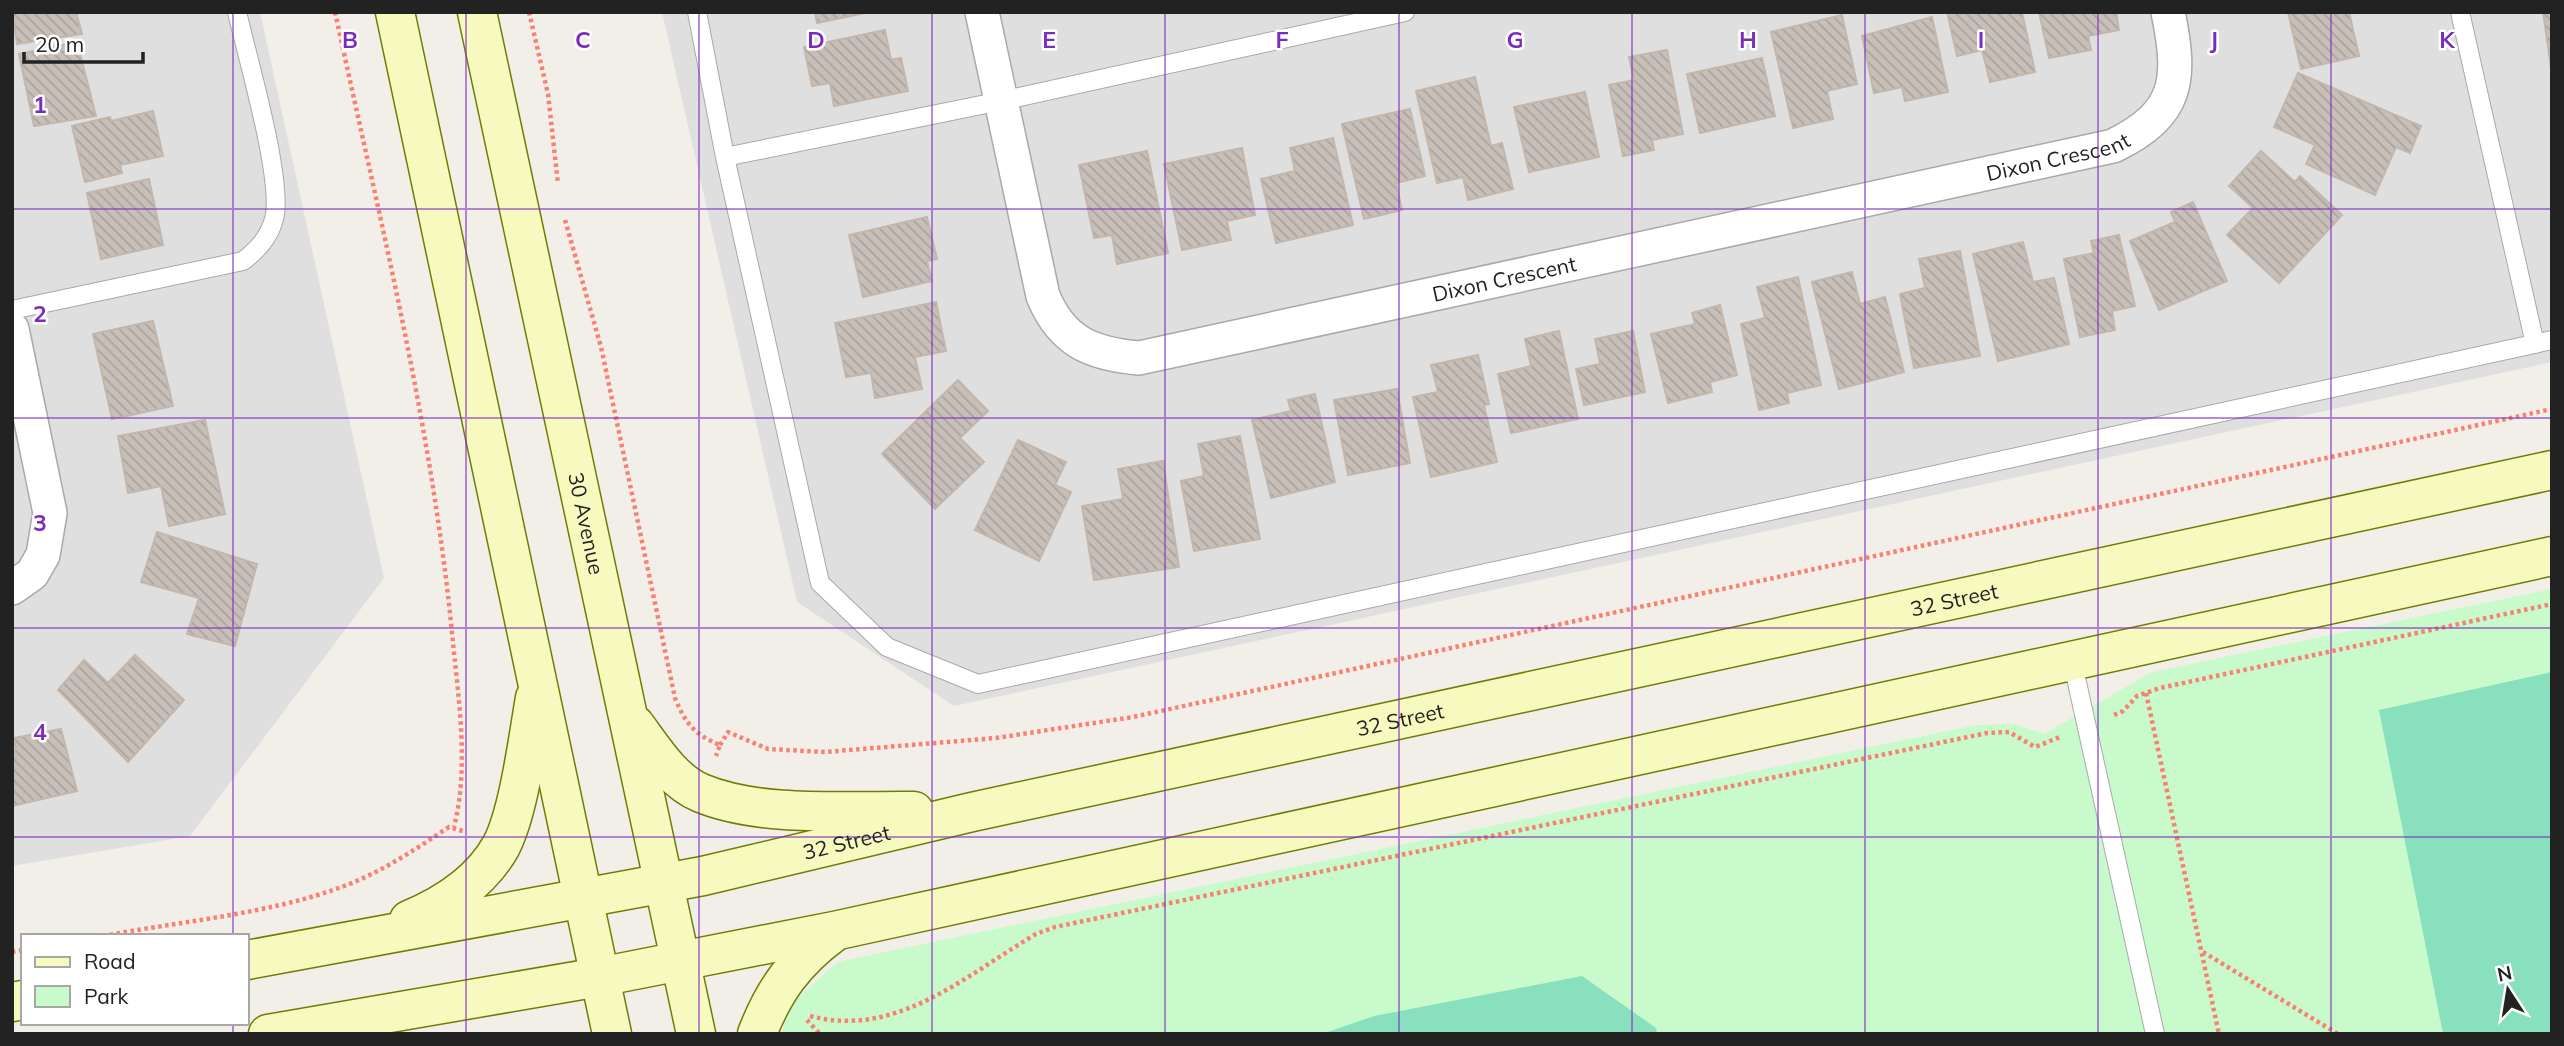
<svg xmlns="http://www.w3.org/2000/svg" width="2564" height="1046" viewBox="0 0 2564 1046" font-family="Mulish,sans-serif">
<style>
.residential{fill:#e0dfdf}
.park{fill:#c8facc}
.pitch{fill:#88e0be}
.building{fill:url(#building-back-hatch);stroke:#c4b6ab;stroke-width:2}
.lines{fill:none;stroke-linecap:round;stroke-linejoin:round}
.lane-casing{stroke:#a9a9a9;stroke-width:20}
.street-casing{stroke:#a9a9a9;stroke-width:36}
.secondary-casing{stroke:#707d05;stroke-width:41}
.path{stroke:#fa8072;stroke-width:4.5;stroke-dasharray:3.5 3.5;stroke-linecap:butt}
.lane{stroke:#fff;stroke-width:18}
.street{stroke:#fff;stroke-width:33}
.secondary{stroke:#f7fabf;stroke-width:38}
.grid{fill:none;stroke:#7b2cbf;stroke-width:2;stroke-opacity:0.55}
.labels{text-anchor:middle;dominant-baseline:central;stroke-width:5;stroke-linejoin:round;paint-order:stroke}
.street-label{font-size:21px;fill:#222;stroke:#fff}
.grid-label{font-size:23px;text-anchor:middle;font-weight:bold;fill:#7b2cbf;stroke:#fff;stroke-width:5;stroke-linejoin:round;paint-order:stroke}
</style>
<defs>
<pattern id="building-back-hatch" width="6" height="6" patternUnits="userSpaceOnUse" patternTransform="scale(1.75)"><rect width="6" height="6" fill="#c7bfb8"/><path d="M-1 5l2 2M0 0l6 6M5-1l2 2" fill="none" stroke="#aba49e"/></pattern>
</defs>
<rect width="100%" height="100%" fill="#f2efe9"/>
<!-- residential -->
<path class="residential" d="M 12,12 L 260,12 L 384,578 L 190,836 L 12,866 Z
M 662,12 L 2552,12 L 2552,362 L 954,706 L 797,602 Z"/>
<!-- park -->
<path class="park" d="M 2552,589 L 2552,1034 L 782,1034 L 788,1007 L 837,962 L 1976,725 L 2014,724 L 2044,734 L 2152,672 Z"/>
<!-- pitch -->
<path class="pitch" d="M 2552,672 L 2552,1032 L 2443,1034 L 2379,710 Z
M 1582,976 L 1656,1028 L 1657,1034 L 1322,1034 L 1374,1016 Z"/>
<!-- building -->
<path class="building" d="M 12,12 L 76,12 L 82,34 L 17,44 Z
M 815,12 L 870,12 L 817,23 Z
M 1947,12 L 2022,12 L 2035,72 L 1990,82 L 1982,50 L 1957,56 Z
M 2039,12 L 2116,12 L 2119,30 L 2088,36 L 2091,50 L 2049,58 Z
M 2288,12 L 2349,12 L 2359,56 L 2301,69 Z
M 2543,12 L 2552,12 L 2552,75 Z
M 1842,15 L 1857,84 L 1827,91 L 1833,119 L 1793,128 L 1771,32 Z
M 1932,17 L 1948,92 L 1905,101 L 1902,87 L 1874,93 L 1862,36 Z
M 885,30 L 891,60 L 901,58 L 908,91 L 834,106 L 830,83 L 812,86 L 804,47 Z
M 77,42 L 96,116 L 34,126 L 19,54 Z
M 1667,50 L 1683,134 L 1652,140 L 1654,150 L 1623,156 L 1609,85 L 1634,80 L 1629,57 Z
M 1762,58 L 1775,116 L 1700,133 L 1687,74 Z
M 2298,73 L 2421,126 L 2410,153 L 2396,147 L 2375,195 L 2306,164 L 2315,145 L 2274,127 Z
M 1475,77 L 1491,146 L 1502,143 L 1513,189 L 1468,200 L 1463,177 L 1437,183 L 1416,91 Z
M 1585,92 L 1599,157 L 1529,172 L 1514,107 Z
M 1410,109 L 1425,176 L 1396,183 L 1402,210 L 1364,219 L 1342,124 Z
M 153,111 L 163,156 L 120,165 L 122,173 L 85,182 L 72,126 L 110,117 L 111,121 Z
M 1333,138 L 1353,225 L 1276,243 L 1261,179 L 1295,171 L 1290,148 Z
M 1242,148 L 1255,215 L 1227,221 L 1231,240 L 1182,250 L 1164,164 Z
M 1147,151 L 1168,253 L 1117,264 L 1112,235 L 1094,238 L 1079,165 Z
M 2261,151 L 2295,182 L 2300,176 L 2342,215 L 2279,283 L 2227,235 L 2253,208 L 2229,186 Z
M 149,179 L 163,245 L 101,259 L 87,193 Z
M 2193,202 L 2227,281 L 2159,310 L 2130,241 L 2175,222 L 2171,212 Z
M 927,217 L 937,259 L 927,261 L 932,281 L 863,297 L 849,235 Z
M 2119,235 L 2135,306 L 2112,311 L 2115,330 L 2080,337 L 2064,259 L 2094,253 L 2091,241 Z
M 2023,242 L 2033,282 L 2054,278 L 2069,344 L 1998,361 L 1973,254 Z
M 1960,251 L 1980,356 L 1914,368 L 1900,294 L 1925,288 L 1919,259 Z
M 1852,272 L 1860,304 L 1885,297 L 1904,372 L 1839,389 L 1812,282 Z
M 1798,277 L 1821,385 L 1787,393 L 1789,403 L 1759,410 L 1741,324 L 1765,318 L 1757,287 Z
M 936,302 L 946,351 L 915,357 L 922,389 L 875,398 L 871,373 L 846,377 L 835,323 Z
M 1720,305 L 1737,375 L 1710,382 L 1712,392 L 1668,403 L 1651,334 L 1695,324 L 1692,313 Z
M 153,321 L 173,406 L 112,419 L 93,334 Z
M 1559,331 L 1578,419 L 1511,433 L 1498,374 L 1531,366 L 1525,339 Z
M 1633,331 L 1645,392 L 1584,405 L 1576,369 L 1600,364 L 1595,339 Z
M 1478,355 L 1489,404 L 1484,405 L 1497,462 L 1431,477 L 1413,397 L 1438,392 L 1431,365 Z
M 958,380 L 988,411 L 960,438 L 984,462 L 935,509 L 882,454 Z
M 1397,389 L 1410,463 L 1348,475 L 1334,400 Z
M 1315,394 L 1335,482 L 1271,498 L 1252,420 L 1291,411 L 1288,400 Z
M 205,420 L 225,514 L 169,526 L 161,486 L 128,493 L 118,436 Z
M 1240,436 L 1260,539 L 1194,551 L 1181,481 L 1204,476 L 1198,444 Z
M 1018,440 L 1066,462 L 1055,485 L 1071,492 L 1039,561 L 975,530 Z
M 1163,461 L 1179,567 L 1094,580 L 1082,506 L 1123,499 L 1118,469 Z
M 157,532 L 257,564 L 235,646 L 187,634 L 199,598 L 141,582 Z
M 135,655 L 184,700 L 128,762 L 58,690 L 84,660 L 108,683 Z
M 61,729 L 77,791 L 12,806 L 12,751 L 16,750 L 14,738 Z"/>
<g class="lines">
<!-- lane casing -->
<g class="lane-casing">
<path id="lane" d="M 697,12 L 725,157 L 820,583 L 887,647 L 978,684 L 2552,340
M 2460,12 L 2535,344
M 725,157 L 1001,101 L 1405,12
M 12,310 L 243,261 C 257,250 269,238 274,219 C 284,182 247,56 237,12
M 2072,660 L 2155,1034"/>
</g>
<!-- street casing -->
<g class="street-casing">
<g id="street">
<path id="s1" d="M 982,12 L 1043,296 C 1062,342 1092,354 1139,358 L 2113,146 C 2179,114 2182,80 2168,12"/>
<path d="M 12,329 L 50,513 L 43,555 L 32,574 L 12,588"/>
</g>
</g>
<!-- secondary casing -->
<g class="secondary-casing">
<g id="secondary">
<path d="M 395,12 L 612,1034"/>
<path id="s2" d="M 477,12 L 696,1034"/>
<path d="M 635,725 C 653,749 672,781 701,793 C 761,818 850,810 914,811"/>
<path d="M 409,920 C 445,905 481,882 501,846 C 519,812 528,738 535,698"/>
<path id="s3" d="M 247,960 L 703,876 L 972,812 L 2552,470"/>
<path d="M 12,1002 L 23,1000"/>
<path d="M 268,1034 L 599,977 L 834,931 L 2552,556"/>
<path d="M 757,1034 C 774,990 795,961 833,933"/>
</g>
</g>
<!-- path -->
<path class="path" d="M 335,12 C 380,221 433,430 453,643 C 459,703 469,768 454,827
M 529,12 L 548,94 L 558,184
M 565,220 L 601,347 L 675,698 C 685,723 695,735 720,745 L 716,756
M 2146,693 L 2219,1034
M 2114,715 L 2123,711 L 2137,696 L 2160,688 L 2552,604
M 720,745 L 728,732 L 768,749 L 825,752 L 996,738 L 1133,717 L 2552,409
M 103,936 C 177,922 266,914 336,889 C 377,875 413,851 449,827 L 466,832
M 12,952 L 23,950
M 2203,952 L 2338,1034
M 810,1016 C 897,1039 966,975 1036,934 L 1055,927 L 1987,733 L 2009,732 L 2035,747 L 2060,737
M 807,1020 L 820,1034"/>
<!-- lane -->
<use href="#lane" class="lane"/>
<!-- street -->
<use href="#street" class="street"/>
<!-- secondary -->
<use href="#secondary" class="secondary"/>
</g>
<!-- grid -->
<path class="grid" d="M 233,12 L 233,936M 466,12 L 466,1034M 699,12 L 699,1034M 932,12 L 932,1034M 1165,12 L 1165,1034M 1399,12 L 1399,1034M 1632,12 L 1632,1034M 1865,12 L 1865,1034M 2098,12 L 2098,1034M 2331,12 L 2331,1034M 12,209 L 2552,209M 12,418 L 2552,418M 12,628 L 2552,628M 12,837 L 2552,837M 233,1023 L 233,1034"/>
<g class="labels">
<!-- street labels -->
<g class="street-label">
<text stroke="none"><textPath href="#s1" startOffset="1353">Dixon Crescent</textPath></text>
<text stroke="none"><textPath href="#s1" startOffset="786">Dixon Crescent</textPath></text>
<text stroke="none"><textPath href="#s2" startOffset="523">30 Avenue</textPath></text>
<text stroke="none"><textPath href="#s3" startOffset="1745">32 Street</textPath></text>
<text stroke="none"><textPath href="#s3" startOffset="1178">32 Street</textPath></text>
<text stroke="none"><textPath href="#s3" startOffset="611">32 Street</textPath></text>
</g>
</g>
<g class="grid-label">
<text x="350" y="48">B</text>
<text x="583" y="48">C</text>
<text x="816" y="48">D</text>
<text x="1049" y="48">E</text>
<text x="1282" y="48">F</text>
<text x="1515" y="48">G</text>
<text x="1748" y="48">H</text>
<text x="1981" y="48">I</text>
<text x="2214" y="48">J</text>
<text x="2447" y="48">K</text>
<text x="40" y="113">1</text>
<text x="40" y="322">2</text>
<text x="40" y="531">3</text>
<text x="40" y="740">4</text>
</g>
<!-- border -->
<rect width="2564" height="1046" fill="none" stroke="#222222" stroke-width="28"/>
<!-- legend -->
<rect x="21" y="934" width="228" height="91" fill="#ffffff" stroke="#a7a7a7" stroke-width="2"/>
<rect x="35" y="957" width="35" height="10" fill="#f7fabf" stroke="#a7a7a7" stroke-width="2"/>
<text x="84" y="969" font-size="21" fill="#222222">Road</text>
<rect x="35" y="986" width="35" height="21" fill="#c8facc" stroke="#a7a7a7" stroke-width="2"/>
<text x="84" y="1004" font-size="21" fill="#222222">Park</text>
<!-- north arrow -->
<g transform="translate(2508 990) rotate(348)" stroke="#ffffff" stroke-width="5" paint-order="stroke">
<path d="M0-5L12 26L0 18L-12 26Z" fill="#222222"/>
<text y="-10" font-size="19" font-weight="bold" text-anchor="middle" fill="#222222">N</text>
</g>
<!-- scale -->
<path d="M24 52v10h119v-10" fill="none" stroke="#222222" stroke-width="3.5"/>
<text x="35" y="52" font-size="21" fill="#222222" stroke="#ffffff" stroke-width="5" paint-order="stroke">20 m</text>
</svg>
